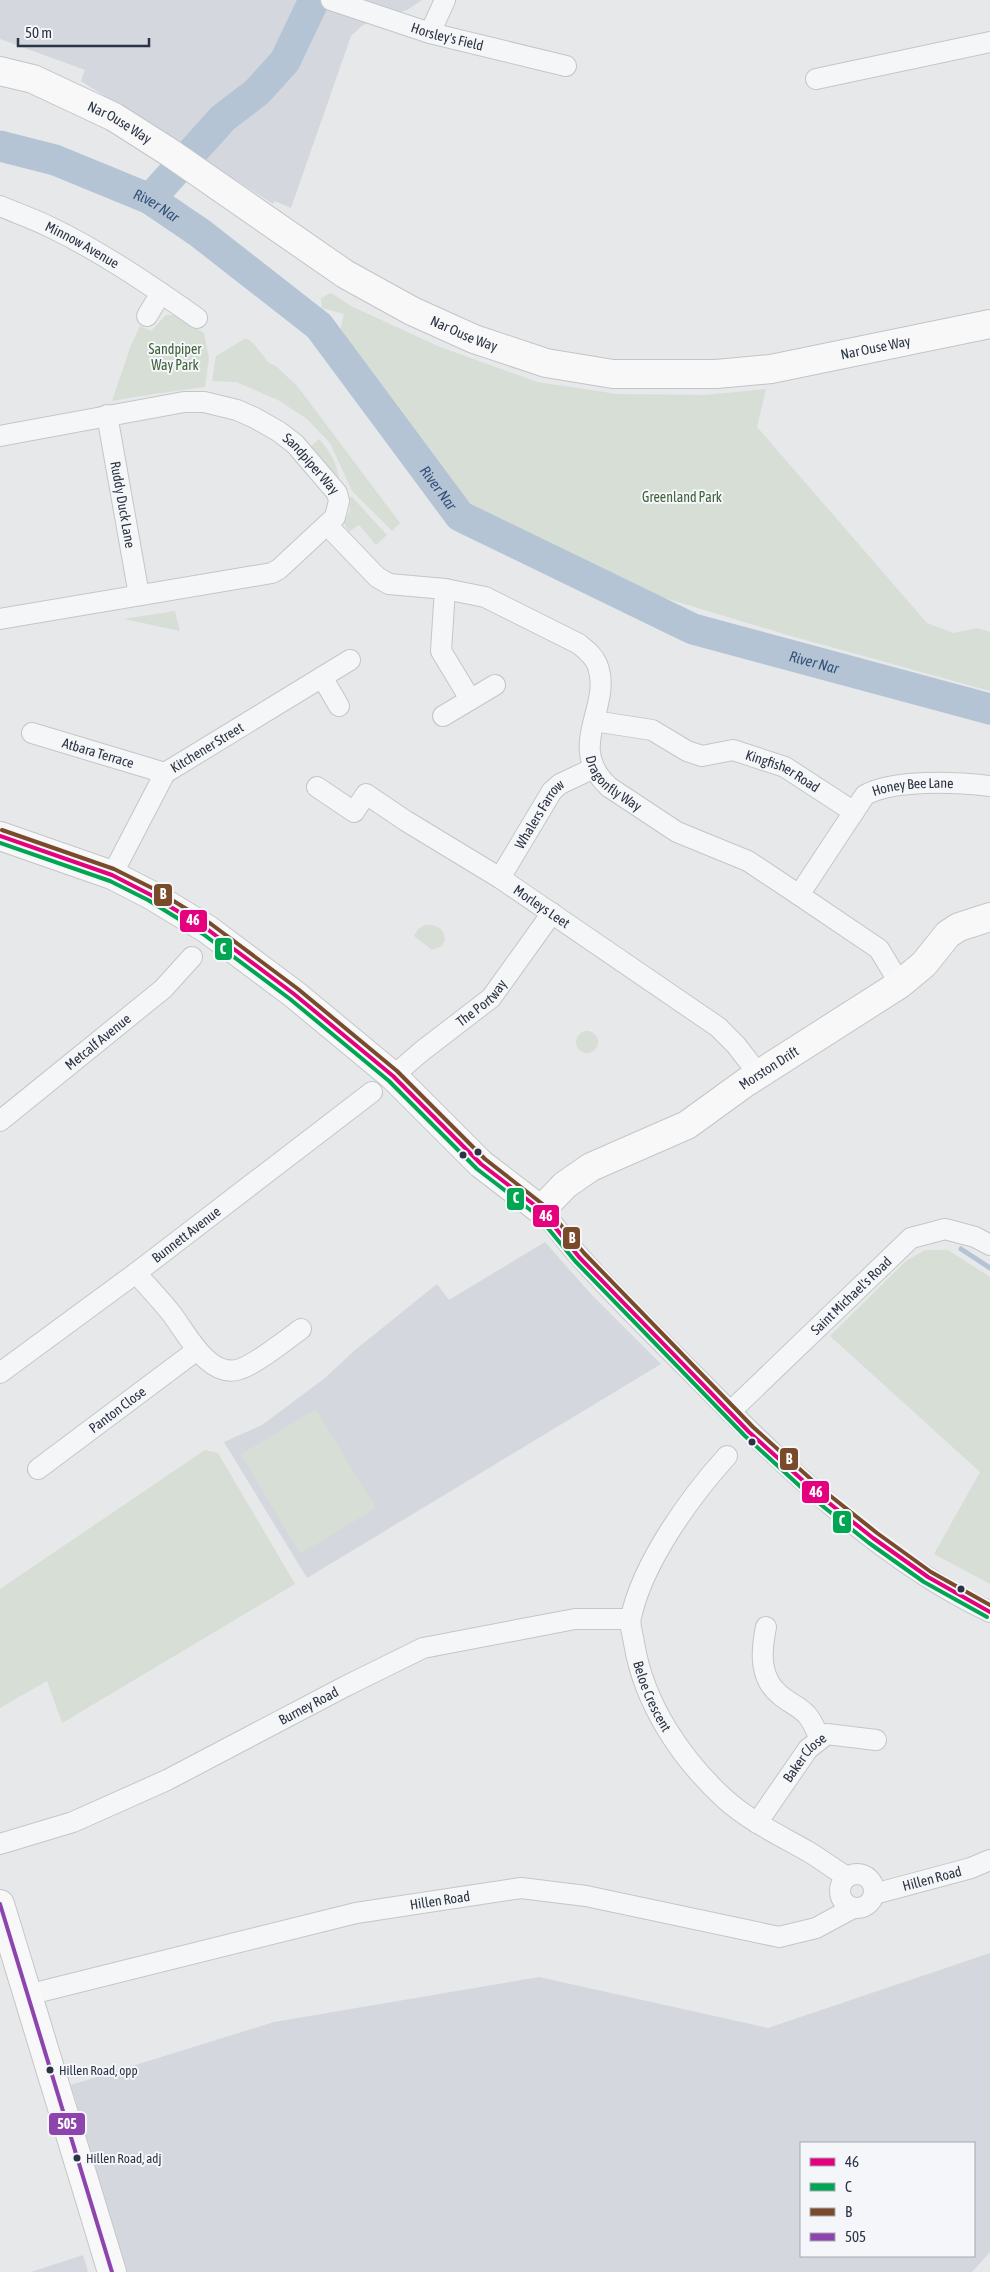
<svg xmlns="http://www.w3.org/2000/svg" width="990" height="2272" viewBox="0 0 990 2272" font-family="'Asap Condensed',sans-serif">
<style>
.built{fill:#d4d7dd;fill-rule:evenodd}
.green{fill:#d6ded6}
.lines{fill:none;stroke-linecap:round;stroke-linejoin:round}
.stream{stroke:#b4c4d5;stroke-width:5}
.river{stroke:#b4c4d5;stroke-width:31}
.street-casing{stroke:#c4c6c8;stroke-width:22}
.secondary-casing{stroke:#c4c6c8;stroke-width:30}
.primary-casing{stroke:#c2c5c8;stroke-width:30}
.street{stroke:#f5f6f7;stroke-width:20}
.secondary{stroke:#f8f8f8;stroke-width:28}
.primary{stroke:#f8f8f8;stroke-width:28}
.bus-1-casing{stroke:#f4f6f9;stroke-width:8}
.bus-2-casing{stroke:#f4f6f9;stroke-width:8}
.bus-3-casing{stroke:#f4f6f9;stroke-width:8}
.bus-4-casing{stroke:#f4f6f9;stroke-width:8}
.bus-1{stroke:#e5007d;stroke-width:4}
.bus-2{stroke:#00a651;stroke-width:4}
.bus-3{stroke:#7a4b2a;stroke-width:4}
.bus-4{stroke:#8e44ad;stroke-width:4}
.bus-dot{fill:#2b3445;stroke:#f4f6f9;stroke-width:2}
.labels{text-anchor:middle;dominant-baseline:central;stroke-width:4;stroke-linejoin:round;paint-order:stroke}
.bus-label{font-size:13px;fill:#2b3445;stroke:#f4f6f9;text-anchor:start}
.street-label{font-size:14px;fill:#2b3445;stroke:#f4f6f9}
.park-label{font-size:14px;fill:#3f6138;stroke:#f4f6f9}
.water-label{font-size:15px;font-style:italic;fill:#34527a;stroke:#f4f6f9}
.line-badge{stroke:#f4f6f9;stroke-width:2}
.badge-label{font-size:14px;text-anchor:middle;font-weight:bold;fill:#fff}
</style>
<rect width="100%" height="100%" fill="#e6e8ea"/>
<!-- built -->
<path class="built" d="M 0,0 L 422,0 L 407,10 L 363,25 L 351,36 L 291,208 L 275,201 L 273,204 L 81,81 L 85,70 L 0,39 Z
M 545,1242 L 590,1293 L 661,1364 L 307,1578 L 224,1442 L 262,1425 L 325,1378 L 355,1350 L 437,1284 L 449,1300 Z
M 990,1953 L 990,2252 L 972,2272 L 126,2272 L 71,2085 L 274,2022 L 539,1977 L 768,2028 ZM 801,2143 L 974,2143 L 974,2256 L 801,2256 Z
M 83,2255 L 88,2272 L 31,2272 Z"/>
<!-- green -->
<path class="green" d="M 331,293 L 353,307 L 440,347 L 537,382 L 617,394 L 706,395 L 766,389 L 757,427 L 927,623 L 953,633 L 978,628 L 990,632 L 990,691 L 784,634 L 648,593 L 483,513 L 454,491 L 338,338 L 344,314 L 322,308 L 321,298 Z
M 166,315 L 174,315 L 204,333 L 209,358 L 205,387 L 153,394 L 112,401 L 131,345 L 140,326 L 151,331 Z
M 246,338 L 254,344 L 269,363 L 276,366 L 298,387 L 400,523 L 392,531 L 352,491 L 330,443 L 307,419 L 278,400 L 236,382 L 212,381 L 216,356 Z
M 319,439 C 329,449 340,469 339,482 L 309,448 Z
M 352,497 L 387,535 L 376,545 L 359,525 L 349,532 L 344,523 L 350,510 L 349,498 Z
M 175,611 L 180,631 L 124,619 Z
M 424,925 C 435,924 445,928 445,940 L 442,946 L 432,950 L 414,936 L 418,929 Z
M576 1042a11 11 0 1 1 22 0a11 11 0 1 1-22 0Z
M 925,1250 L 948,1250 L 990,1277 L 990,1584 L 934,1554 L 980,1472 L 830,1336 L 906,1261 Z
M 316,1409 L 376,1508 L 300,1554 L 241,1454 Z
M 205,1450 L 218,1453 L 295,1584 L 62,1723 L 47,1681 L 0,1708 L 0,1589 Z"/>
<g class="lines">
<!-- stream -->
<path class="stream" d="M 961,1249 L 990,1268"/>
<!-- river -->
<g class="river">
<path id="s1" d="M 0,146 L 55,160 L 150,199 L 200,233 L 319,326 L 460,516 L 693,629 L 990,709"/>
<path d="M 150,199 L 223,118 L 257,92 L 285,61 L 314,0"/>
</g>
<!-- street casing -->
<g class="street-casing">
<g id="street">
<path id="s2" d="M 331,0 L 430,33 L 566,66"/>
<path d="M 430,33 L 445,0"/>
<path d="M 816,79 L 990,42"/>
<path id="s3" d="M 0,206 C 16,213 34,219 50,227 C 102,252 150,285 197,318"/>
<path d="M 147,316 L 161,293"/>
<path id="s4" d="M 107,415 L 139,595"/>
<path id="s5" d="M 0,436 L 184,402 L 204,402 L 237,410 L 255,418 L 278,431 L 295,444 L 337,493 L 339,501 L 335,517 L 279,569 L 272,573 L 0,619"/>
<path id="s6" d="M 327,525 L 377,577 L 389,584 L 445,589 L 485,597 L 579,644 C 586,650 593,655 597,664 C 614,706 564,746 609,787 L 677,832 L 748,861 L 799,895 L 879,949 L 900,984"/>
<path d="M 445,589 L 441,651 L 470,699"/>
<path d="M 322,677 L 339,706"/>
<path d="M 443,716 L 495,685"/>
<path id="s7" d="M 594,721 L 652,730 L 687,751 L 702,756 L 733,750 L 785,767 L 854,812"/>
<path id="s8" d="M 32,733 L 165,773"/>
<path id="s9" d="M 317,787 L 354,812 L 366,794 L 406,821 L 500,878 L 718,1027 L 736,1045 L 759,1075"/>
<path id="s10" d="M 112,875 L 165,773 L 350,660"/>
<path id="s11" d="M 500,878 L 552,791 L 560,784 L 594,768"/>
<path id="s12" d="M 799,895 L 865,795 C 895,779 956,782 990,786"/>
<path id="s13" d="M 393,1076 L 422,1051 L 491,998 L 552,913"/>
<path id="s14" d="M 0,1121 L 163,989 L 192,957"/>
<path d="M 541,1210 C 555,1225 566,1242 580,1257 C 619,1301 662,1342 704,1385 C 785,1468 884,1562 990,1612"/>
<path d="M 136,1273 C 147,1286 160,1299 171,1313 C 186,1332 209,1380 240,1369 C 256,1364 286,1340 301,1329"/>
<path id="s15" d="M 0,1373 L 136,1273 L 372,1092"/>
<path id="s16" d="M 730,1412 L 911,1238 L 945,1229 L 975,1237 L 990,1245"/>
<path id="s17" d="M 727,1456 C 690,1497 643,1562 631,1617 C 629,1625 633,1635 634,1643 C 644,1704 681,1759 726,1800 C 751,1822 781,1836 809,1852 C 822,1860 834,1869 847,1877"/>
<path id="s18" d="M 38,1469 L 197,1350"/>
<path d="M 766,1627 C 761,1652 759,1678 780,1695 C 789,1703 799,1706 807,1715 C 813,1722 816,1731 820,1739"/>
<path id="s19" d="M 757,1823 L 808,1749 L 827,1734 L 876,1740"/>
<path id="s20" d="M 0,1844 L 73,1822 L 167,1780 L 346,1686 L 423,1648 L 575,1619 L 630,1619"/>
<circle cx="857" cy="1891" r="17"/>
<path id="s21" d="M 874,1894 L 971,1868 L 990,1860"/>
<path id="s22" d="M 27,1995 L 356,1913 L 521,1888 L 586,1896 L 779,1937 L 816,1928 L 853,1908"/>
</g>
</g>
<!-- secondary casing -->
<g class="secondary-casing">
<g id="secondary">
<path id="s23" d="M 0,836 L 112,875 L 151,895 L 207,929 L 294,994 L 393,1076 L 481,1164 L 541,1210 L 565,1185 L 591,1167 L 687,1125 L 745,1083 L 900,984 L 924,964 L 948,934 L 959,927 L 990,917"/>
<path d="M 0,1904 L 112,2272"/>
</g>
</g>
<!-- primary casing -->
<g class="primary-casing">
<g id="primary">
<path id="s24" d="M 0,71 L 33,79 L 114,117 L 169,152 L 345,274 L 412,311 L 474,339 L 546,363 L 613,374 L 716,374 L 771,369 L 990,324"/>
</g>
</g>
<!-- street -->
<use href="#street" class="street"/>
<!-- secondary -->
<use href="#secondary" class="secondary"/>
<!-- primary -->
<use href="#primary" class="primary"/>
<!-- bus-1 casing -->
<g class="bus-1-casing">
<path id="bus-1" d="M 0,836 L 112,875 L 151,895 L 207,929 L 294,994 L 393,1076 L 481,1164 L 541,1210 L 579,1257 L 749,1432 L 819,1495 L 873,1538 L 928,1577 L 990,1612"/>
</g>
<!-- bus-2 casing -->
<g class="bus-2-casing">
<path id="bus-2" d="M 0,843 L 110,881 L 148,900 L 203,934 L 290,999 L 389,1081 L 477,1169 L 537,1215 L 575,1261 L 745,1436 L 815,1500 L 869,1543 L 924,1582 L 987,1617"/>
</g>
<!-- bus-3 casing -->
<g class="bus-3-casing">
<path id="bus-3" d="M 2,830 L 114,869 L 154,889 L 211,924 L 298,989 L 397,1071 L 485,1159 L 545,1206 L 584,1253 L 753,1427 L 823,1490 L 877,1533 L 931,1572 L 990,1605"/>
</g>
<!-- bus-4 casing -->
<g class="bus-4-casing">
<path id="bus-4" d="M 0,1904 L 112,2272"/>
</g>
<!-- bus-1 -->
<use href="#bus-1" class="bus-1"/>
<!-- bus-2 -->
<use href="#bus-2" class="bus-2"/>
<!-- bus-3 -->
<use href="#bus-3" class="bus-3"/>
<!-- bus-4 -->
<use href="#bus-4" class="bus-4"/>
</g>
<!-- markers -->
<g class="bus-dot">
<circle cx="478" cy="1152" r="4.5"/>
<circle cx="463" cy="1155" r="4.5"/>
<circle cx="752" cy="1442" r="4.5"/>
<circle cx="961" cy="1589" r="4.5"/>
<circle cx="50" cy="2070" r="4.5"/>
<circle cx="77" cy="2158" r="4.5"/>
</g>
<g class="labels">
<!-- bus labels -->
<g class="bus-label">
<text x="59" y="2070">Hillen Road, opp</text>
<text x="86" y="2158">Hillen Road, adj</text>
</g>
<!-- street labels -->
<g class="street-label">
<text stroke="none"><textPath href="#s2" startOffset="122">Horsley's Field</textPath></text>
<text stroke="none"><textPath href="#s24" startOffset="131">Nar Ouse Way</textPath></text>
<text stroke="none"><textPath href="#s3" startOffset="91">Minnow Avenue</textPath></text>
<text stroke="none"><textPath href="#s24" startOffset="536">Nar Ouse Way</textPath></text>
<text stroke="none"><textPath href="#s24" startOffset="956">Nar Ouse Way</textPath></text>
<text stroke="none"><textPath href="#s5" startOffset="334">Sandpiper Way</textPath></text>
<text stroke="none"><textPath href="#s4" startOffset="91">Ruddy Duck Lane</textPath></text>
<text stroke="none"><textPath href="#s10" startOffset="164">Kitchener Street</textPath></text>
<text stroke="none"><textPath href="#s8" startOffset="69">Atbara Terrace</textPath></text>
<text stroke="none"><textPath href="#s7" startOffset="201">Kingfisher Road</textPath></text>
<text stroke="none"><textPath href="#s6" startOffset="446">Dragonfly Way</textPath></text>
<text stroke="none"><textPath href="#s12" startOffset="169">Honey Bee Lane</textPath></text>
<text stroke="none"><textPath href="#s11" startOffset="75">Whalers Farrow</textPath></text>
<text stroke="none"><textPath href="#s9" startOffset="275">Morleys Leet</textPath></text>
<text stroke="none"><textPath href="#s13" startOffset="115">The Portway</textPath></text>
<text stroke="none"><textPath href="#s14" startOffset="126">Metcalf Avenue</textPath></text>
<text stroke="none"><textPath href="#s23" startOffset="936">Morston Drift</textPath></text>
<text stroke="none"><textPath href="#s15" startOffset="232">Bunnett Avenue</textPath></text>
<text stroke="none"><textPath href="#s16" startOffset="168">Saint Michael's Road</textPath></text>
<text stroke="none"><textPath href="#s18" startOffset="99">Panton Close</textPath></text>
<text stroke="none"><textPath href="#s17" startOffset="272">Beloe Crescent</textPath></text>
<text stroke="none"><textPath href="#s20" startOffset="339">Burney Road</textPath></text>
<text stroke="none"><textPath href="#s19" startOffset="81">Baker Close</textPath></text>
<text stroke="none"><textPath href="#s21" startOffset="60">Hillen Road</textPath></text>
<text stroke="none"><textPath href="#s22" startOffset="424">Hillen Road</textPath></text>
</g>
<!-- park labels -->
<g class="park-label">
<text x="175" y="349">Sandpiper<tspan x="175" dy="16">Way Park</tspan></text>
<text x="682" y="497">Greenland Park</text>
</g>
<!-- water labels -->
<g class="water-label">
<text stroke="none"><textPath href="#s1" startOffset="168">River Nar</textPath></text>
<text stroke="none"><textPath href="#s1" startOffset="572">River Nar</textPath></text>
<text stroke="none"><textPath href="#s1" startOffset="992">River Nar</textPath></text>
</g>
</g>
<g class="line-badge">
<rect x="153" y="883" width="20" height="24" rx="5" fill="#7a4b2a"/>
<rect x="179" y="909" width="29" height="24" rx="5" fill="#e5007d"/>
<rect x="214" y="937" width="19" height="24" rx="5" fill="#00a651"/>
<rect x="506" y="1187" width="19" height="24" rx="5" fill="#00a651"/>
<rect x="532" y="1204" width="28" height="24" rx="5" fill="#e5007d"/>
<rect x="562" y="1226" width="19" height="24" rx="5" fill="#7a4b2a"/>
<rect x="779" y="1447" width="20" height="24" rx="5" fill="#7a4b2a"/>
<rect x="801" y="1480" width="29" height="24" rx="5" fill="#e5007d"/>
<rect x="832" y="1510" width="20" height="24" rx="5" fill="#00a651"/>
<rect x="48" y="2112" width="38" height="24" rx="5" fill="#8e44ad"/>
</g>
<g class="badge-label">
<text x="163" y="899">B</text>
<text x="193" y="925">46</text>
<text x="223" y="954">C</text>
<text x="516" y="1203">C</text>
<text x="546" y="1221">46</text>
<text x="572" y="1243">B</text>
<text x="789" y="1464">B</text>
<text x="816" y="1497">46</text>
<text x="842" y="1526">C</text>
<text x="67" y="2129">505</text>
</g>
<!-- legend -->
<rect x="800" y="2142" width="175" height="115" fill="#f4f6f9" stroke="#a4a8b1"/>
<rect x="810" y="2158" width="25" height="8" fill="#e5007d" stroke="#a4a8b1"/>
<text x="845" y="2167" font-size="15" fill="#2b3445">46</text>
<rect x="810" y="2183" width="25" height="8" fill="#00a651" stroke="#a4a8b1"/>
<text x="845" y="2192" font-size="15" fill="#2b3445">C</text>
<rect x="810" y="2208" width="25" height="8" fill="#7a4b2a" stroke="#a4a8b1"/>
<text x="845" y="2217" font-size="15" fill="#2b3445">B</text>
<rect x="810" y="2233" width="25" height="8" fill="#8e44ad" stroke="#a4a8b1"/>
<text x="845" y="2242" font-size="15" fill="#2b3445">505</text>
<!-- scale -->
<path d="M18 38v8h131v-8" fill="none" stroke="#2b3445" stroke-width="2.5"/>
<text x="25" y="38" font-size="15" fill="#2b3445" stroke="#f4f6f9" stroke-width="4" paint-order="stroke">50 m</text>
</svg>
